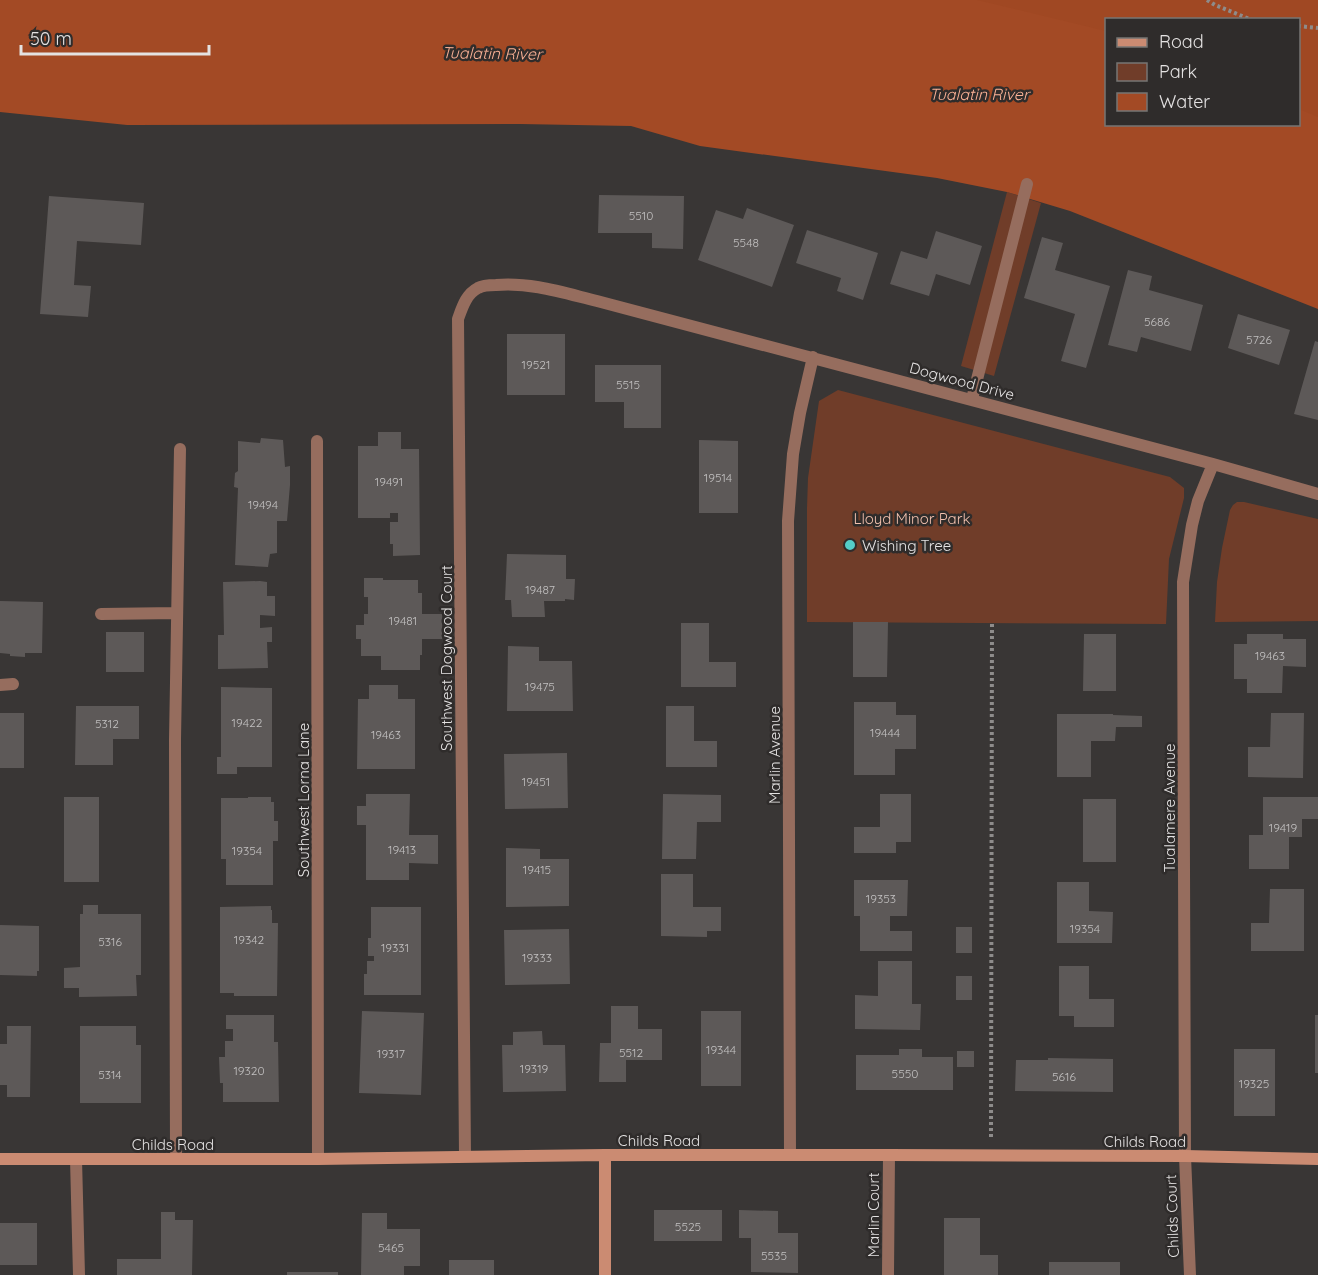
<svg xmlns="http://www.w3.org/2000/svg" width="1318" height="1275" viewBox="0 0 1318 1275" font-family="Quicksand,sans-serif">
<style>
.green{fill:#703d29}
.forest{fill:#a04823}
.water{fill:#a34a25}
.building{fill:#5d5958}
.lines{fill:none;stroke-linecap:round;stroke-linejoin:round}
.path{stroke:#8e8c8b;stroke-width:4;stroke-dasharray:3 3;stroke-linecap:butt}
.lane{stroke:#966d5e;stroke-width:12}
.street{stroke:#966d5e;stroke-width:12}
.secondary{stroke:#cb8b72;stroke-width:12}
.poi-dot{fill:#54cdc8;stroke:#2f2c2b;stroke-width:2}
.labels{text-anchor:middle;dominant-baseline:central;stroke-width:5;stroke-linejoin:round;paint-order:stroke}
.number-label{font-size:12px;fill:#c2c0c0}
.street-label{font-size:15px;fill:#e4e2e2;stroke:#2f2c2b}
.park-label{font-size:15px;fill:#f3c1ae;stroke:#2f2c2b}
.poi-label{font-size:15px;fill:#e4e2e2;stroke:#2f2c2b;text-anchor:start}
.water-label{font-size:16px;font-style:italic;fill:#fcb296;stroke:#2f2c2b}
</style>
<rect width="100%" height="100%" fill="#393635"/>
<!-- green -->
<path class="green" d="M 1007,192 L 1041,203 L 994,376 L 961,366 Z
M 838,390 L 1170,477 L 1184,488 L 1184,498 L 1169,559 L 1166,624 L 807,622 L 807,508 L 808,478 L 819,401 Z
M 1237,502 L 1244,502 L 1318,519 L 1318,621 L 1215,622 L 1217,582 L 1222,548 L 1230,510 L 1233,505 Z"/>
<!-- forest -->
<path class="forest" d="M 902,0 L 1318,0 L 1318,136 L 1298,124 L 1298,20 L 1106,20 L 1106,59 Z"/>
<!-- water -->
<path class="water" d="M 0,0 L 977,0 L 1106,31 L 1106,124 L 1298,124 L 1299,109 L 1318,117 L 1318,309 L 1070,211 L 1007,192 L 937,178 L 700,146 L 631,126 L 520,124 L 127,125 L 0,112 Z"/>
<!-- building -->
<path class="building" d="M 599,195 L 684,196 L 683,249 L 652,248 L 652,233 L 598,233 Z
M 49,196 L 144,203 L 141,245 L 77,241 L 74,285 L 91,286 L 88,317 L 40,314 Z
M 747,208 L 794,225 L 772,287 L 698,260 L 716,210 L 743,219 Z
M 807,230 L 878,253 L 863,300 L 837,291 L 841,278 L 796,263 Z
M 936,231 L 982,246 L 970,285 L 936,274 L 929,296 L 890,284 L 901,251 L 927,259 Z
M 1042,237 L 1063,243 L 1055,270 L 1110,286 L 1086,368 L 1061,361 L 1075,314 L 1024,298 Z
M 1128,270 L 1152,276 L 1149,290 L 1203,305 L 1191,351 L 1141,337 L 1137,352 L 1108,345 Z
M 1238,314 L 1290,330 L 1279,365 L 1228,348 Z
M 507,334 L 565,334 L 565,395 L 507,395 Z
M 1315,341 L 1318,342 L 1318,420 L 1294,414 Z
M 595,365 L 661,365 L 661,428 L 624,428 L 624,402 L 595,402 Z
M 378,432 L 401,432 L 401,449 L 419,449 L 420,555 L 393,556 L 393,544 L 390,544 L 390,522 L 398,522 L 398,513 L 390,513 L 390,518 L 358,518 L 358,446 L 378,446 Z
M 261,438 L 283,440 L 285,467 L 290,466 L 290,485 L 287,521 L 277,521 L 277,553 L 270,554 L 268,567 L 235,565 L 238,488 L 234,487 L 235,473 L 238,471 L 238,441 L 260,443 Z
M 699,440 L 738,441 L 738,513 L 699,513 Z
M 507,554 L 566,555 L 566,579 L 575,579 L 574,600 L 565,599 L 565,601 L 544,601 L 545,617 L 512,617 L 511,600 L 505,600 Z
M 364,578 L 383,578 L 383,580 L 418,580 L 418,593 L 422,593 L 422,614 L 442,614 L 442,639 L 422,639 L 422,655 L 420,655 L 420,670 L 381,670 L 381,656 L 361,656 L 361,639 L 356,639 L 356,625 L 364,625 L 364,614 L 368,614 L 368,597 L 364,597 Z
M 260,581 L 267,582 L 267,596 L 275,596 L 275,616 L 260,615 L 260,628 L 272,627 L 272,642 L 267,642 L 268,668 L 218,669 L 218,635 L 224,635 L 223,582 Z
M 0,601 L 43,602 L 42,653 L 25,653 L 25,657 L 10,656 L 10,654 L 0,653 Z
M 853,622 L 888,622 L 887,677 L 853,677 Z
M 681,623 L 709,623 L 709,662 L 736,662 L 736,687 L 681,687 Z
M 106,632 L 144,632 L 144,672 L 106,672 Z
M 1084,634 L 1116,634 L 1116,691 L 1083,691 Z
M 1247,634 L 1283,634 L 1283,639 L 1306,639 L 1306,667 L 1283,666 L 1282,693 L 1247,693 L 1247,679 L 1234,679 L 1234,644 L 1247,644 Z
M 508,646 L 539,647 L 539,661 L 572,661 L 573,711 L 507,711 Z
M 369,685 L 398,685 L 398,699 L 415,699 L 415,769 L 357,769 L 358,699 L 369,699 Z
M 221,687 L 272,688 L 272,767 L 237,767 L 237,774 L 217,774 L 217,757 L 221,757 Z
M 854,702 L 896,702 L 896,715 L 916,715 L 916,749 L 895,749 L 895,775 L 854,775 Z
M 76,706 L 139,706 L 139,739 L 113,739 L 113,765 L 75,765 Z
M 666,706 L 694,706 L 694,741 L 717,741 L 717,767 L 666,767 Z
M 0,713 L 24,713 L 24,768 L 0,768 Z
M 1271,713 L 1304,713 L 1303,778 L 1248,777 L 1248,747 L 1270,747 Z
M 1057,714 L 1113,714 L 1113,715 L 1142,716 L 1142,727 L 1116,727 L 1115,741 L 1091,741 L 1091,777 L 1057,777 Z
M 567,753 L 568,808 L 505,809 L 504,754 Z
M 366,794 L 410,794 L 409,835 L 438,835 L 438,864 L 409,863 L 409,880 L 366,880 L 366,825 L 357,825 L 357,806 L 366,806 Z
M 663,794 L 721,795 L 721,822 L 697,822 L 696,859 L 662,859 Z
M 880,794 L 911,794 L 911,842 L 896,842 L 896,853 L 854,853 L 854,827 L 880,827 Z
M 64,797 L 99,797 L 99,882 L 64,882 Z
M 248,797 L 271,797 L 271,802 L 274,802 L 274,821 L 278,821 L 278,841 L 273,841 L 273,885 L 226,885 L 226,859 L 221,859 L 221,798 L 248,798 Z
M 1263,797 L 1318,797 L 1318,819 L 1302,819 L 1302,837 L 1289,837 L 1289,869 L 1249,869 L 1249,835 L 1263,835 Z
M 1083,799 L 1116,799 L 1116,862 L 1083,862 Z
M 506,848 L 540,849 L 540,859 L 569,859 L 569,906 L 506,907 Z
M 661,874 L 693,874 L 693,907 L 721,907 L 721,931 L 707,931 L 707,937 L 661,936 Z
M 854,880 L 908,880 L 907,916 L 890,916 L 890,931 L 912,931 L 912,951 L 860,951 L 860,916 L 854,916 Z
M 1057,882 L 1089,882 L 1089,911 L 1113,912 L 1112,943 L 1057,943 Z
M 1270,889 L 1304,889 L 1304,951 L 1251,951 L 1251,923 L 1269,923 Z
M 83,905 L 98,905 L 98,914 L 141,914 L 141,975 L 136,975 L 137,996 L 79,997 L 79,988 L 64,988 L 64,968 L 80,967 L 80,914 L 83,914 Z
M 271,906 L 271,910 L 272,910 L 272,923 L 278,923 L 277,996 L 234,996 L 234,993 L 220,993 L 220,907 Z
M 371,907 L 421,907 L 421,995 L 364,995 L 364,974 L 367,974 L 367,961 L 374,961 L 374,956 L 368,956 L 368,938 L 371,938 Z
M 0,925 L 39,926 L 39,971 L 37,971 L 37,976 L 0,975 Z
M 956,927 L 972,927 L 972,953 L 956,953 Z
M 569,929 L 570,984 L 505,985 L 504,930 Z
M 878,961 L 912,961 L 912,1004 L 921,1004 L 920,1030 L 855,1029 L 855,995 L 878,996 Z
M 1059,966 L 1089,966 L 1089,999 L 1114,999 L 1114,1027 L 1074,1027 L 1074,1016 L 1059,1016 Z
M 956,976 L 972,976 L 972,1000 L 956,1000 Z
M 611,1006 L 638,1006 L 638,1029 L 662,1029 L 662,1060 L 626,1060 L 626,1082 L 599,1082 L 600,1043 L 611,1043 Z
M 362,1011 L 424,1013 L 421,1095 L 359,1093 Z
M 701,1011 L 741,1011 L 741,1086 L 701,1086 Z
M 226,1015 L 274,1015 L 274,1042 L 278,1042 L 279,1102 L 223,1102 L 223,1083 L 220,1083 L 219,1057 L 225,1057 L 225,1041 L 233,1041 L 233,1029 L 226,1029 Z
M 1315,1015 L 1318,1015 L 1318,1073 L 1315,1073 Z
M 7,1026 L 31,1026 L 30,1097 L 7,1097 L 7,1085 L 0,1085 L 0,1044 L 7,1044 Z
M 80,1026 L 136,1026 L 136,1045 L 141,1045 L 141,1103 L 80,1103 Z
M 542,1031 L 543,1045 L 565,1045 L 566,1091 L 503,1092 L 502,1045 L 513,1045 L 513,1032 Z
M 899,1049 L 922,1049 L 922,1057 L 953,1057 L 953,1090 L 856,1090 L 856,1055 L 899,1055 Z
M 1234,1049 L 1275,1049 L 1275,1116 L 1234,1116 Z
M 957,1051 L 974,1051 L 974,1067 L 957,1067 Z
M 1048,1058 L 1113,1059 L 1113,1092 L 1015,1091 L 1016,1060 L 1048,1060 Z
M 654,1210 L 722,1210 L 722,1241 L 654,1241 Z
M 739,1210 L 778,1211 L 778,1233 L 798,1233 L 798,1273 L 751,1272 L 751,1238 L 739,1238 Z
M 161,1212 L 175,1212 L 175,1220 L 193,1220 L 192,1275 L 117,1275 L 117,1259 L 161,1259 Z
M 362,1213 L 387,1213 L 387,1229 L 420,1229 L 420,1266 L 404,1266 L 404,1275 L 361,1275 Z
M 944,1218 L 980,1218 L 980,1255 L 998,1255 L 998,1275 L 944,1275 Z
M 0,1223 L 37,1223 L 37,1265 L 0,1265 Z
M 449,1260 L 494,1260 L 494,1275 L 449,1275 Z
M 1049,1262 L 1120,1262 L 1120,1275 L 1049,1275 Z
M 287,1272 L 338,1272 L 338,1275 L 287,1275 Z"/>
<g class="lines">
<!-- path -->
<path class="path" d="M 1207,0 L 1215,5 L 1252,20
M 1298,26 L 1318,28
M 991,1137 L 992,623"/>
<!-- lane -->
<path class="lane" d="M 972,399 L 1027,184
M 101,614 L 177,613
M 0,685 L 13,684
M 76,1159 L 79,1275
M 176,1159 L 175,740 L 180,449"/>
<!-- street -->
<path class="street" d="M 317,441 L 318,1159
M 790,1155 L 788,521 L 793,454 L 800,413 L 813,357
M 465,1156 L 458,319 C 462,308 466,294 478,288 C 483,285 490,285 496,285 C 531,282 564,293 597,301 L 1213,464 L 1318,494
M 888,1275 L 889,1155
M 1190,1275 L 1185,1156 L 1183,582 L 1192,525 L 1198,501 L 1213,464"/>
<!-- secondary -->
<path class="secondary" d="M 0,1159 L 318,1159 L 605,1155 L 889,1155 L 1185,1156 L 1318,1159
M 605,1275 L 605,1155"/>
</g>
<!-- markers -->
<circle class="poi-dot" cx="850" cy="545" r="6"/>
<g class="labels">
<!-- number labels -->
<g class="number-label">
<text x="641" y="215">5510</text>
<text x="746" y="242">5548</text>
<text x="1157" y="321">5686</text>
<text x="1259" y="339">5726</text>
<text x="536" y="364">19521</text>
<text x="628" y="384">5515</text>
<text x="718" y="477">19514</text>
<text x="389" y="481">19491</text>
<text x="263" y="504">19494</text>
<text x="540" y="589">19487</text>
<text x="403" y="620">19481</text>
<text x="1270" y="655">19463</text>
<text x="540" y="686">19475</text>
<text x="247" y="722">19422</text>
<text x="107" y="723">5312</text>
<text x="885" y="732">19444</text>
<text x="386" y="734">19463</text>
<text x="536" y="781">19451</text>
<text x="1283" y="827">19419</text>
<text x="402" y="849">19413</text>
<text x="247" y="850">19354</text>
<text x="537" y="869">19415</text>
<text x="881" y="898">19353</text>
<text x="1085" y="928">19354</text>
<text x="249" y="939">19342</text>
<text x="110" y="941">5316</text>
<text x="395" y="947">19331</text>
<text x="537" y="957">19333</text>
<text x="721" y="1049">19344</text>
<text x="631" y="1052">5512</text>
<text x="391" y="1053">19317</text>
<text x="534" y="1068">19319</text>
<text x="249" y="1070">19320</text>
<text x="905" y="1073">5550</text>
<text x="110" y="1074">5314</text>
<text x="1064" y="1076">5616</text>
<text x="1254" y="1083">19325</text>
<text x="688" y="1226">5525</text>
<text x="391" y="1247">5465</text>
<text x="774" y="1255">5535</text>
</g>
<!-- street labels -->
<g class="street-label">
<text transform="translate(962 381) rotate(15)">Dogwood Drive</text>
<text transform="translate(446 658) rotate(-90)">Southwest Dogwood Court</text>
<text transform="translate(774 755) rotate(-90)">Marlin Avenue</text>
<text transform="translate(303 800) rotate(-90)">Southwest Lorna Lane</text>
<text transform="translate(1169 808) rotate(-90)">Tualamere Avenue</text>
<text x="659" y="1140">Childs Road</text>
<text x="1145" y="1141">Childs Road</text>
<text x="173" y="1144">Childs Road</text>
<text transform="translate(873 1215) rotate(-90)">Marlin Court</text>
<text transform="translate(1172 1216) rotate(-92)">Childs Court</text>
</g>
<!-- park labels -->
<g class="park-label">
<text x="912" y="518">Lloyd Minor Park</text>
</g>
<!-- poi labels -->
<g class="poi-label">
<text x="862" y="545">Wishing Tree</text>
</g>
<!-- water labels -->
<g class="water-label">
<text transform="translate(492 53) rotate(1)">Tualatin River</text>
<text x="979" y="94">Tualatin River</text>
</g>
</g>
<!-- legend -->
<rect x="1105" y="18" width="195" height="108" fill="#2f2c2b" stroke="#777574" stroke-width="1.5"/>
<rect x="1117" y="38" width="30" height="9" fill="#cb8b72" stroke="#777574" stroke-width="1.5"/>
<text x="1159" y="48" font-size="18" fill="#e4e2e2">Road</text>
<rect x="1117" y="63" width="30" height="18" fill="#703d29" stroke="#777574" stroke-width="1.5"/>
<text x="1159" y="78" font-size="18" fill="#e4e2e2">Park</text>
<rect x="1117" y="93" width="30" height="18" fill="#a34a25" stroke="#777574" stroke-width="1.5"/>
<text x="1159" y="108" font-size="18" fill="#e4e2e2">Water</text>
<!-- scale -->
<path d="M21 45v9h188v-9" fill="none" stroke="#e4e2e2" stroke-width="3"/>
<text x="30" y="45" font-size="18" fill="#e4e2e2" stroke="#2f2c2b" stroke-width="4.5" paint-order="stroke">50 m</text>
</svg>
